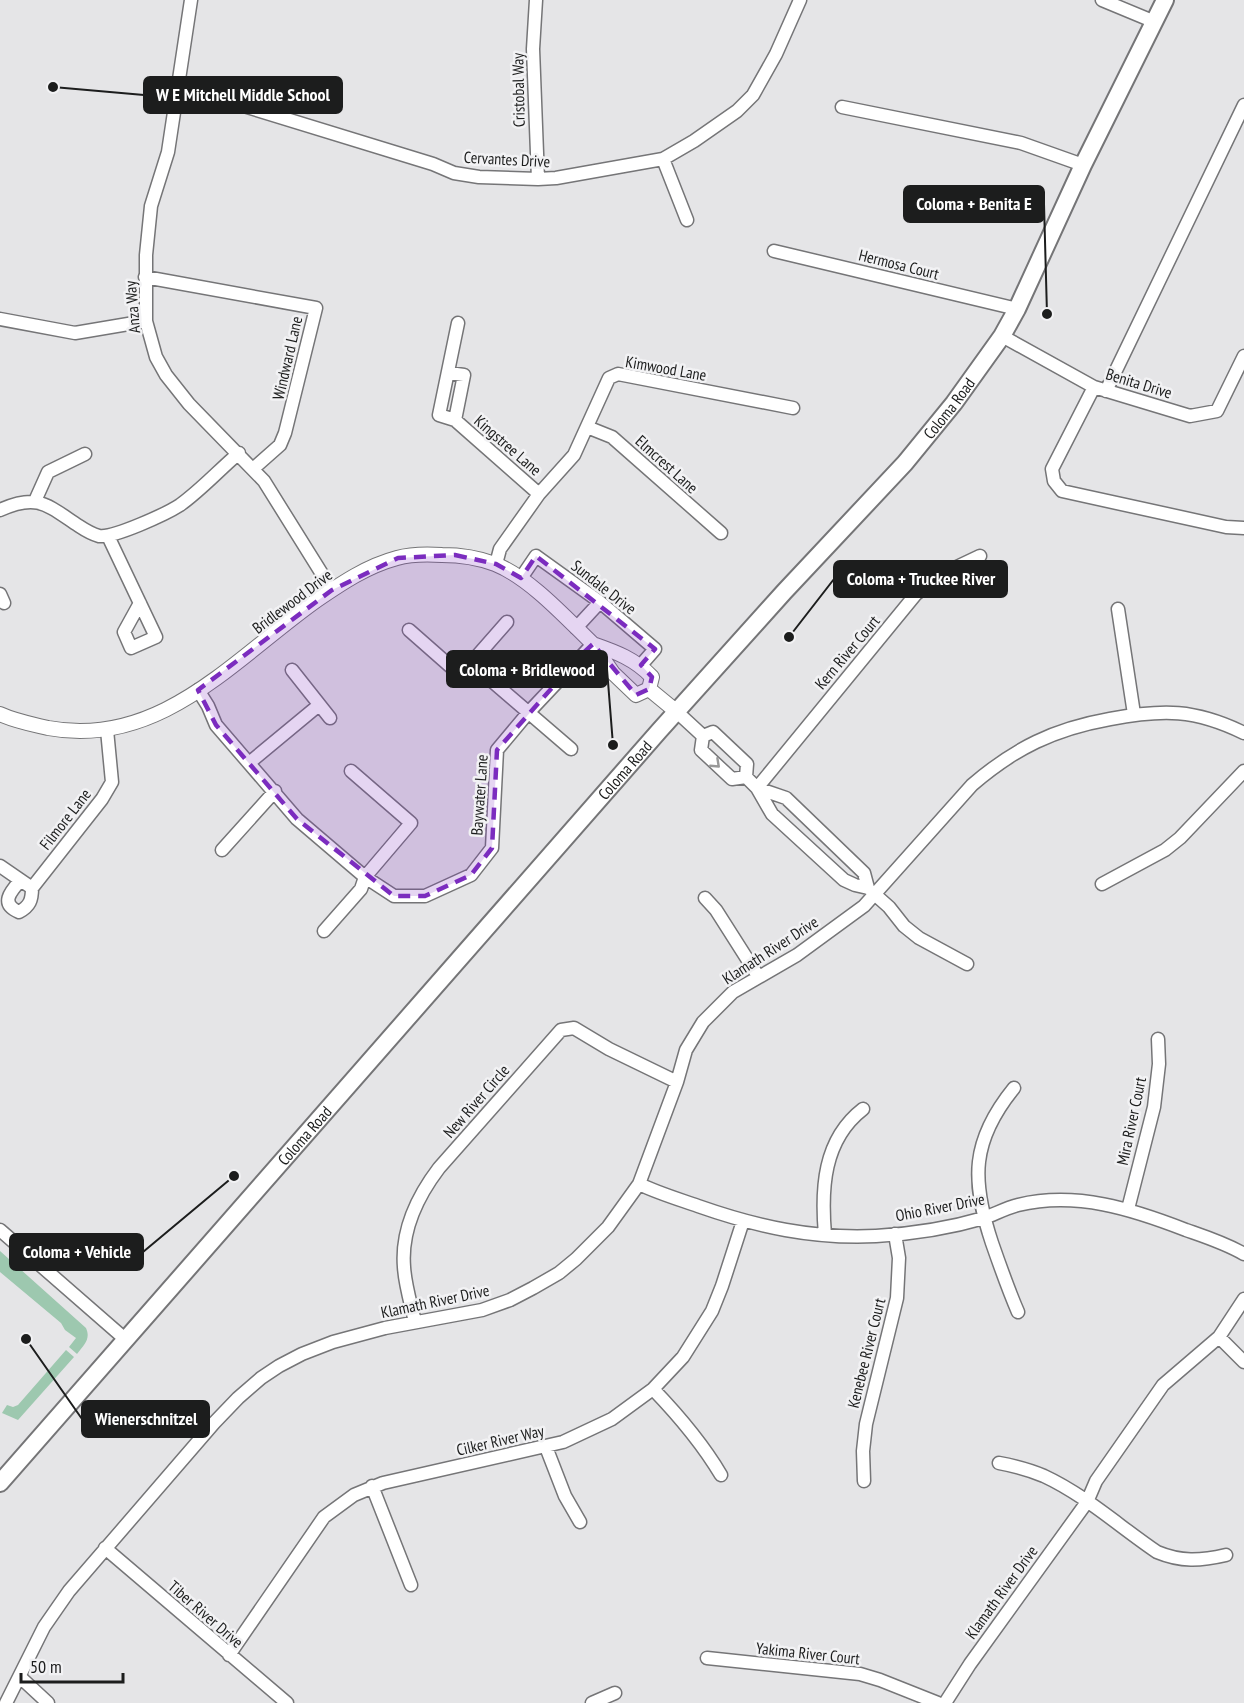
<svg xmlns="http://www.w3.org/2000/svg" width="1244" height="1703" viewBox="0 0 1244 1703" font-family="'PT Sans Narrow',sans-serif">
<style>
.green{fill:#9dc8af}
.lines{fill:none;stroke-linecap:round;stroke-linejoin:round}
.minor-casing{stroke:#757577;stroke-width:15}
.tertiary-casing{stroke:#757577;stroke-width:16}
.secondary-casing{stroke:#757577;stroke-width:20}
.minor{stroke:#fff;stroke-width:12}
.tertiary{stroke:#fff;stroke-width:14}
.secondary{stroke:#fff;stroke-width:16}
.oneway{stroke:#999}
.marked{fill:#7b2cbf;fill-opacity:0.2;stroke:#7b2cbf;stroke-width:4.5;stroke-dasharray:12 8;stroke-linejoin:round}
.labels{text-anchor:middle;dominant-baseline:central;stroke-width:5;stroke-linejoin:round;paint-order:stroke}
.street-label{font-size:16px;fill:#1c1d1d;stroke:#f2f2f4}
.leader{fill:none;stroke:#1c1d1d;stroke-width:2}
.callout-dot{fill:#1c1d1d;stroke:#f2f2f4;stroke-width:2}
.callout{fill:#1c1d1d;stroke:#1c1d1d;stroke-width:2}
.callout-label{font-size:18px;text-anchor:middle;font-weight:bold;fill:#fff}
</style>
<rect width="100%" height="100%" fill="#e5e5e7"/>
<!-- green -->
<path class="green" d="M 0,1251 L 86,1328 C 91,1339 84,1345 77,1354 L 69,1347 L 76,1338 L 65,1330 L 61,1323 L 0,1272 Z
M 66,1350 L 74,1357 L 18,1420 L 2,1413 L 7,1405 L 13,1407 L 18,1405 Z"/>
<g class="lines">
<!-- minor casing -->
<g class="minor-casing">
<path id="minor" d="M 191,0 L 168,152 L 151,206 L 146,255 L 146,321 L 156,357 L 166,375 L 189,404 L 264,481 L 332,590
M 536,0 L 533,49 L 538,179
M 1102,0 L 1155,22
M 179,89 L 221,99 L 433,164 L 454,173 L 479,177 L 538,179 L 556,178 L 663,159 L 694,141 L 737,111 L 753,95 L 776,54 L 800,0
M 842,107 L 1021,143 L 1083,165
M 663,159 L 687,220
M 774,251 L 1017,309
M 145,277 L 316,308 L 285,433 L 280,445 L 254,468
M 0,319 L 75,333 L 146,321
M 458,323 L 439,415 L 455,420 L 539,494
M 1002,336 L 1094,387 L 1190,416 L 1217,411 L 1244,356
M 449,373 L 464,375 L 455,420
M 1094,387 L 1052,469 L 1054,481 L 1062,491 L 1226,527 L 1244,528
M 1106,391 L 1244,105
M 587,427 L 612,437 L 721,533
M 35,501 L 48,472 L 85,454
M 0,510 C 38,493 47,505 79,526 C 85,530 92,534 99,536 C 114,538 166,514 180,505 C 201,490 219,470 239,453
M 108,536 L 156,637 L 131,648 L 124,632 L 140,603
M 496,564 L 500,549 L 539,494 L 574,455 L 609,378 L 618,374 L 793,408
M 521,578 L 536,556 L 600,602 L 655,649 L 641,665
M 0,594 L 4,603
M 1118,609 L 1134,714
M 576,628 L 600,602
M 409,630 L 459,674 L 471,663 L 571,749
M 471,663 L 507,622
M 292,670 L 330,718
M 198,690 L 208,706 L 216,725 L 297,819 L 365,877 L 394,896 L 425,896 L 471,875 L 492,848 L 497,750 L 528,713 L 593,644
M 677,712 L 703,736
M 703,736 L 713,732 L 747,764 L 746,777 L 757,788 L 916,594 L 940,575 L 980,556
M 703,736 L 701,750 L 732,779 L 746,777
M 249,763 L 319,705
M 757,788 L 786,798 L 864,873 L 868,888 L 855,885 L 844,880 L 772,814 Z
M 222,850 L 275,791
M 0,866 L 32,888 L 102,799 L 112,782 L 107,730
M 20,881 C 10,892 0,904 19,912 C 30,906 32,900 32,888
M 1102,884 L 1165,850 L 1180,838 L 1244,771
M 871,891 L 889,907 L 904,926 L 919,938 L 967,964
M 705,898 L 716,910 L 758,976
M 324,931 L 361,889 L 365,877 L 411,823 L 351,771
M 1014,1088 C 971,1141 971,1180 992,1243 C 1000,1266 1008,1289 1018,1312
M 639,1184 C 658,1193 678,1199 698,1206 C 758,1227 813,1239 876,1236 C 911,1234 950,1228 984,1218 C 995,1214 1006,1208 1018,1205 C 1076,1191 1132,1209 1186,1230 C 1206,1237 1225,1243 1244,1254
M 1128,1209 L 1154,1107 L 1159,1064 L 1158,1039
M 0,1230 L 125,1339
M 825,1235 C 821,1189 823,1140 863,1109
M 415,1322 C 411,1304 405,1285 404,1267 C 401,1230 417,1197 439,1168 L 561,1030 L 574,1028 L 609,1049 L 677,1082
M 1219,1337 L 1244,1362
M 653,1389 C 679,1416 702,1443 721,1475
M 546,1447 L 565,1496 L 580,1522
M 999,1463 C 1015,1466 1030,1470 1044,1476 C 1085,1495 1120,1527 1157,1552 C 1181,1562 1200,1561 1226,1555
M 864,1481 L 863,1451 L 866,1424 L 897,1298 L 899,1258 L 895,1234
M 372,1486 L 411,1585
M 105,1548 L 287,1703
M 229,1655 L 324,1517 L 354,1495 L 383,1483 L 563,1442 L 612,1419 L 653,1389 L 683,1357 L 712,1311 L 722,1286 L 743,1221
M 707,1658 L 860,1674 L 880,1680 L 938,1703
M 20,1677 L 48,1703
M 6,1703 L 44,1627 L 69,1591 L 214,1423 L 238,1398 L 261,1378 L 279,1366 L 302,1354 L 333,1342 L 385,1328 L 482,1310 L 510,1300 L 533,1288 L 559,1273 L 576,1259 L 608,1227 L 639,1184 L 677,1082 L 686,1050 L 703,1022 L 733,992 L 797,955 L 864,906 L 972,785 C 1015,748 1054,729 1110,719 C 1163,709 1195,709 1244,733
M 592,1703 L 615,1693
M 945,1703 L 970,1664 L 1087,1502 L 1096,1481 L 1163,1385 L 1219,1337 L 1244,1299"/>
</g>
<!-- tertiary casing -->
<g class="tertiary-casing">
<path id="tertiary" d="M 593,644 C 616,652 635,659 652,677 L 649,689 L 636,695 L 613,673 Z
M 649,689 L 677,712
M 0,714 C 15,721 31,724 48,728 C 160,749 235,658 317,600 C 342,583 367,566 397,558 C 411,554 427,554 442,555 C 459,555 479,558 495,564 C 530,578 566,618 593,644"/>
</g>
<!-- secondary casing -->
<g class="secondary-casing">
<g id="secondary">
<path id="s1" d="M 0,1483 L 659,731 L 784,592 L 905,463 L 954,403 L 1002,336 L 1017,309 L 1083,165 L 1165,0"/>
</g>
</g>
<!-- minor -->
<use href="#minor" class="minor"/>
<!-- tertiary -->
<use href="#tertiary" class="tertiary"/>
<!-- secondary -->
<use href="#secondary" class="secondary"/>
</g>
<!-- one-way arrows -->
<defs><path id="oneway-chevron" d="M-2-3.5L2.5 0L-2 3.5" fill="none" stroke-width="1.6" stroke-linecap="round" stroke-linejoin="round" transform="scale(1.5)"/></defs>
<use class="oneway" href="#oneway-chevron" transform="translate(716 764) rotate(43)"/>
<!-- marked area -->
<path class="marked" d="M 455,555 L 496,564 L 521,578 L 536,556 L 655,649 L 641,665 L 652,677 L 649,689 L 636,695 L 593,644 L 582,654 L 497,750 L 492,848 L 471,875 L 425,896 L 394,896 L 297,819 L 216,725 L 198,690 L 332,590 L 398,558 Z"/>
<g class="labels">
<!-- street labels -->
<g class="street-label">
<text transform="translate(518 90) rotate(-91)">Cristobal Way</text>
<text transform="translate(507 159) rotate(3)">Cervantes Drive</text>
<text transform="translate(899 264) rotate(14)">Hermosa Court</text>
<text transform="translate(132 307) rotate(-95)">Anza Way</text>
<text transform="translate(287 358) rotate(-77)">Windward Lane</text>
<text transform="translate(666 368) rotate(10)">Kimwood Lane</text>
<text transform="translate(1139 383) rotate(17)">Benita Drive</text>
<text stroke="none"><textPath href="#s1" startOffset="1434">Coloma Road</textPath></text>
<text transform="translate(508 445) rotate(41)">Kingstree Lane</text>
<text transform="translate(667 464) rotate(42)">Elmcrest Lane</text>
<text transform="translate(604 587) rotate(38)">Sundale Drive</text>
<text transform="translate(292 601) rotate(-37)">Bridlewood Drive</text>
<text transform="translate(847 652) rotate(-50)">Kern River Court</text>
<text stroke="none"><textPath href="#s1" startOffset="948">Coloma Road</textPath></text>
<text transform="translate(479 795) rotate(-86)">Baywater Lane</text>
<text transform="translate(65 819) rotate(-52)">Filmore Lane</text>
<text transform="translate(770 950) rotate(-33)">Klamath River Drive</text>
<text transform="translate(476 1101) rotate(-49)">New River Circle</text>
<text transform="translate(1131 1121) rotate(-78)">Mira River Court</text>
<text stroke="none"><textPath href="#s1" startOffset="462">Coloma Road</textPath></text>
<text transform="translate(940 1207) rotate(-11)">Ohio River Drive</text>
<text transform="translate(435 1301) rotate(-12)">Klamath River Drive</text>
<text transform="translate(866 1353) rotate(-76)">Kenebee River Court</text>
<text transform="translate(500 1440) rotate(-13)">Cilker River Way</text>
<text transform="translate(1001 1592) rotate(-54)">Klamath River Drive</text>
<text transform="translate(206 1614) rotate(41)">Tiber River Drive</text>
<text transform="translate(808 1653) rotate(6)">Yakima River Court</text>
</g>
</g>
<!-- callouts -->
<path class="leader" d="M53 87L144 95M1047 314L1044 204M789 637L834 579M613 745L607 669M234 1176L143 1252M26 1339L82 1419"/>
<g class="callout-dot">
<circle cx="53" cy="87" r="6"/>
<circle cx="1047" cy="314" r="6"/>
<circle cx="789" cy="637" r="6"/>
<circle cx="613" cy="745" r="6"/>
<circle cx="234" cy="1176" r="6"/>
<circle cx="26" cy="1339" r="6"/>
</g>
<g class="callout">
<rect x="144" y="77" width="198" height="36" rx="6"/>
<rect x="904" y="186" width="140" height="36" rx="6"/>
<rect x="834" y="561" width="173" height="36" rx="6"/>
<rect x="447" y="651" width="160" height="36" rx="6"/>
<rect x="10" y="1234" width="133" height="36" rx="6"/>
<rect x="82" y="1401" width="127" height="36" rx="6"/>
</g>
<g class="callout-label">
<text x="243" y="101">W E Mitchell Middle School</text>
<text x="974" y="210">Coloma + Benita E</text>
<text x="921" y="585">Coloma + Truckee River</text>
<text x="527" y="676">Coloma + Bridlewood</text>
<text x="77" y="1258">Coloma + Vehicle</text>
<text x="146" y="1425">Wienerschnitzel</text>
</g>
<!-- scale -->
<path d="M21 1673v9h102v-9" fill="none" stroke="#1c1d1d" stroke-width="3"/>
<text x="30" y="1673" font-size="18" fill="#1c1d1d" stroke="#f2f2f4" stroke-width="4.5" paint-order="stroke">50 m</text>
</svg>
